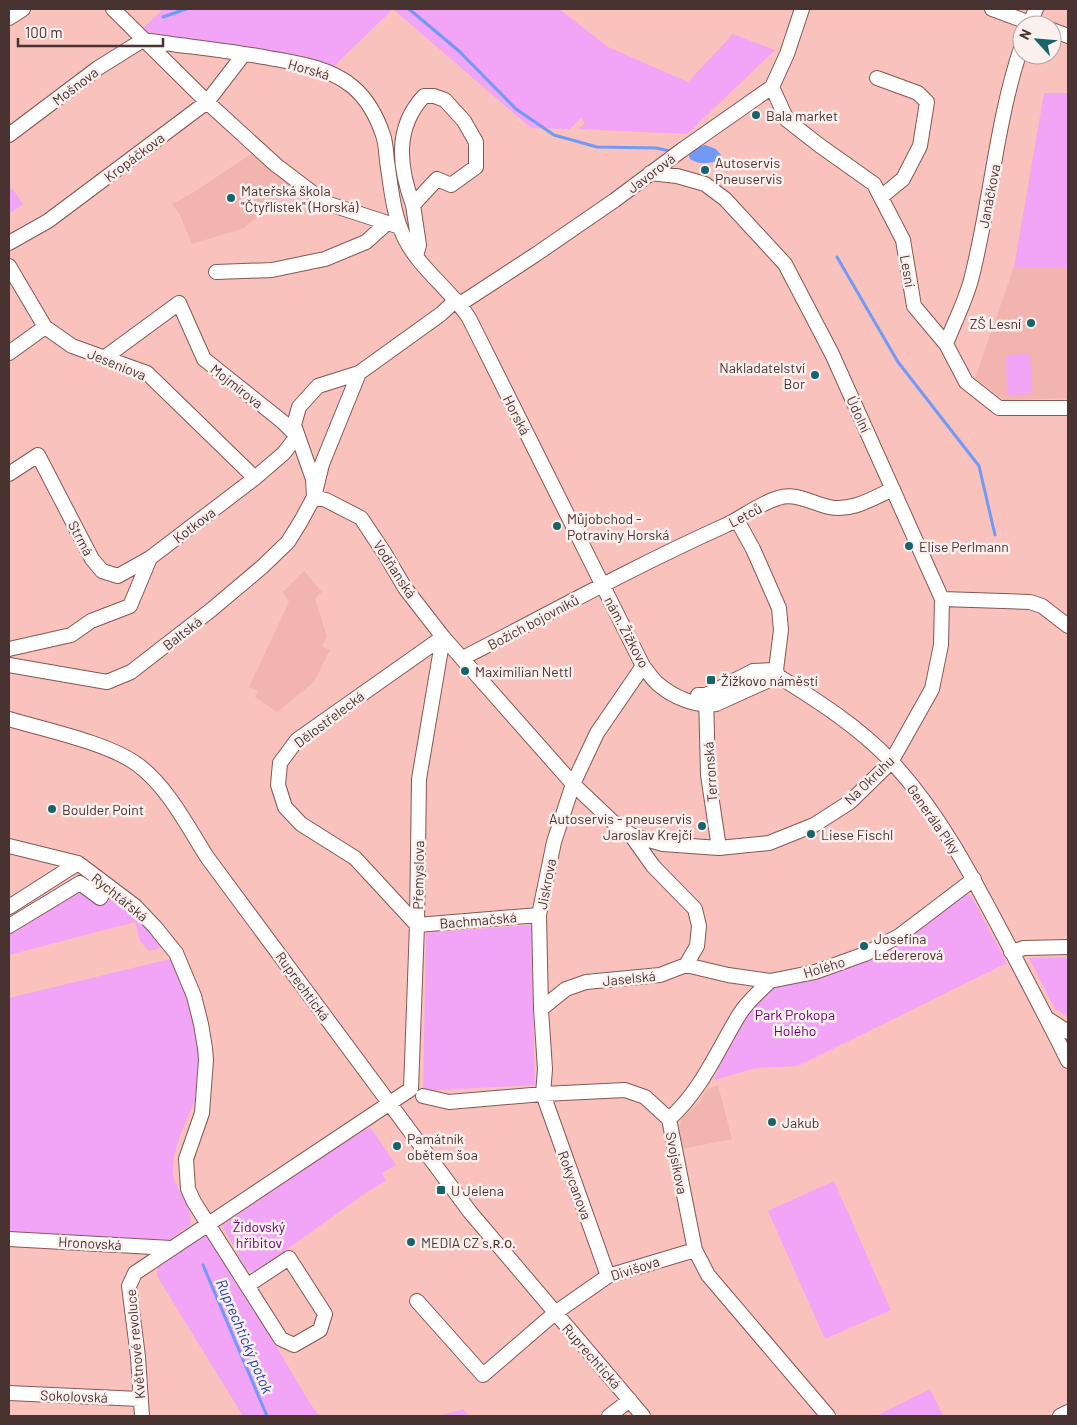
<svg xmlns="http://www.w3.org/2000/svg" width="1077" height="1425" viewBox="0 0 1077 1425" font-family="Barlow,sans-serif">
<style>
.built{fill:#f2b4ae}
.green{fill:#f2a4f7}
.water{fill:#709af6}
.lines{fill:none;stroke-linecap:round;stroke-linejoin:round}
.stream{stroke:#709af6;stroke-width:3}
.minor-casing{stroke:#865652;stroke-width:16}
.minor{stroke:#fff;stroke-width:14}
.poi-dot{fill:#16646b;stroke:#fbf0ee;stroke-width:2}
.labels{text-anchor:middle;dominant-baseline:central;stroke-width:5;stroke-linejoin:round;paint-order:stroke}
.street-label{font-size:14px;fill:#493331;stroke:#fbf0ee}
.poi-label{font-size:14px;fill:#493331;stroke:#fbf0ee;text-anchor:start}
.park-label{font-size:14px;fill:#680070;stroke:#fbf0ee}
.water-label{font-size:15px;font-style:italic;fill:#1a40a9;stroke:#fbf0ee}
</style>
<rect width="100%" height="100%" fill="#fac2bd"/>
<!-- built -->
<path class="built" d="M 254,152 L 293,181 L 276,202 L 244,228 L 192,244 L 180,215 L 172,204 L 191,194 Z
M 1014,267 L 1068,267 L 1068,398 L 1004,400 L 975,378 Z
M 304,571 L 322,592 L 315,598 L 327,637 L 322,646 L 330,650 L 314,682 L 277,712 L 255,697 L 258,691 L 249,687 L 289,602 L 283,592 Z
M 718,1085 L 732,1139 L 682,1149 L 679,1127 L 682,1118 L 699,1103 L 706,1090 Z"/>
<!-- green -->
<path class="green" d="M 163,9 L 559,9 L 608,47 L 688,82 L 733,34 L 775,50 L 687,134 L 578,129 L 585,123 L 581,118 L 570,129 L 531,128 L 393,9 L 332,68 L 273,54 L 140,31 Z
M 1044,93 L 1068,93 L 1068,267 L 1014,267 Z
M 12,188 L 23,204 L 9,214 L 9,190 Z
M 1030,354 L 1032,394 L 1007,395 L 1006,355 Z
M 78,876 L 132,913 L 164,947 L 149,951 L 140,941 L 135,922 L 9,955 L 9,920 Z
M 970,894 L 1007,963 L 798,1066 L 756,1068 L 714,1080 L 740,1017 L 777,983 L 821,977 L 833,972 L 960,897 Z
M 531,925 L 535,1085 L 423,1091 L 426,933 Z
M 1068,957 L 1068,1017 L 1055,1009 L 1029,958 Z
M 170,959 C 175,968 180,977 184,986 C 192,1008 205,1070 198,1092 C 189,1118 173,1143 173,1172 C 174,1190 195,1207 190,1225 L 166,1242 L 9,1233 L 9,998 Z
M 370,1127 L 396,1165 L 382,1173 L 386,1181 L 367,1192 L 255,1272 L 246,1269 L 222,1225 L 336,1148 Z
M 834,1181 L 891,1310 L 825,1339 L 768,1211 Z
M 208,1230 L 309,1402 L 319,1416 L 243,1416 L 157,1276 L 158,1264 Z
M 930,1389 L 943,1416 L 876,1416 Z
M 463,1409 L 469,1416 L 440,1416 Z"/>
<!-- water -->
<path class="water" d="M 705,145 L 716,149 L 721,155 L 721,159 C 711,164 699,165 690,159 L 689,155 L 693,148 Z"/>
<g class="lines">
<!-- stream -->
<path class="stream" d="M 409,9 L 459,51 L 516,109 L 554,135 L 597,147 L 656,148 L 670,151
M 163,17 L 186,9
M 717,160 L 744,165
M 837,257 L 898,362 L 979,466 L 995,535
M 203,1265 L 267,1416"/>
<!-- minor casing -->
<g class="minor-casing">
<path id="minor" d="M 113,9 L 207,102 L 276,165 L 326,203 L 400,227
M 992,9 L 1036,25
M 9,18 L 23,9
M 1029,25 L 1036,9
M 1052,30 L 1068,36
M 143,40 C 183,46 224,50 264,57 C 294,63 328,66 353,87 C 367,99 377,117 383,135 C 386,143 386,153 387,161 C 391,187 393,215 405,239 C 420,269 451,290 469,318 L 643,666 C 648,672 652,679 658,684 C 673,697 696,707 716,704 L 778,676
M 877,78 L 918,93 L 927,102 L 920,146 L 903,179 L 881,197
M 772,87 L 787,120 L 819,145 L 874,184 L 903,240 L 914,306 L 946,344 L 966,382 L 999,408 L 1068,408
M 9,135 L 98,68 L 143,40
M 650,173 L 677,176 L 705,184 L 725,199 L 785,264 L 832,354 L 942,599 L 1030,602 L 1042,606 L 1068,626
M 413,205 C 399,167 394,128 424,96 L 434,96 L 445,100 L 464,121 L 476,142 L 476,167 L 451,185 L 437,179 L 413,205 L 419,245 L 416,256
M 9,243 L 48,221 L 207,102 L 244,54
M 9,266 L 45,327 L 72,346 L 147,373 L 255,478
M 216,272 L 272,270 L 325,259 L 366,242 L 387,223
M 460,304 L 535,255 L 615,200 L 682,150 L 772,87 L 787,54 L 802,9
M 946,344 C 954,323 965,302 971,280 C 991,203 996,121 1022,45
M 9,353 L 45,327
M 104,358 L 179,303 L 204,359 L 283,422 L 297,436
M 359,373 L 318,386 L 299,407 L 294,425 L 313,479 L 314,497 L 326,500 L 361,518 L 385,554 L 405,588 L 443,637 L 573,784 L 613,822 L 631,835 L 663,844 L 719,848 L 769,843 L 814,825 L 850,802 L 891,762 L 932,689 L 941,645 L 942,599
M 9,474 L 38,455 L 92,559 L 102,571 L 118,576 L 150,558 L 255,478 L 284,453 L 297,436
M 737,520 L 753,549 L 779,608 L 781,630 L 776,670 L 778,676
M 443,637 L 297,740 L 280,763 L 278,785 L 285,807 L 301,824 L 355,858 L 417,925 L 539,915
M 9,649 L 71,635 L 91,621 L 130,606 L 150,558
M 463,658 C 550,613 635,566 724,526 C 742,518 758,504 778,498 C 796,492 811,503 829,507 C 852,512 873,498 893,489
M 9,665 L 107,682 L 131,672 L 211,610 L 262,567 L 288,542 L 301,521 L 314,497 L 322,464 L 359,373 L 441,314 L 456,300
M 778,676 C 818,701 859,727 892,762 C 943,817 976,884 1011,950 C 1030,987 1050,1024 1068,1061
M 698,695 L 706,695 L 753,671 L 776,670
M 706,695 L 708,775 L 719,848
M 9,719 C 45,730 109,743 138,765 C 167,786 188,827 207,857 L 470,1212 L 643,1416
M 9,846 L 78,863 L 135,906 L 155,927 L 176,953 L 194,996 L 201,1024 L 205,1048 L 206,1060 L 202,1113 L 186,1159 L 188,1189 L 194,1202 L 281,1339 L 294,1345 L 320,1330 L 325,1314 L 289,1258 L 248,1285
M 9,907 L 78,863
M 9,926 L 80,883 L 100,898 L 108,886
M 1011,952 L 1024,948 L 1068,947
M 686,965 L 728,975 L 770,981 L 815,972 L 865,954 L 899,936 L 974,879
M 541,1009 L 566,989 L 586,982 L 660,975 L 686,965 L 697,946 L 699,926 L 695,909 L 653,866 L 631,835
M 1048,1019 L 1068,1032
M 423,1096 L 449,1102 L 543,1094 L 625,1090 L 645,1097 L 669,1119 L 695,1250 L 708,1275 L 828,1416
M 669,1119 C 701,1091 717,1051 739,1015 C 747,1002 760,991 770,981
M 9,1239 L 171,1248
M 608,1276 L 543,1094 L 545,1069 L 541,1009 L 539,915 L 554,842 L 573,784 L 597,733 L 643,666
M 417,1301 L 483,1375 L 555,1313 L 608,1276 L 695,1250
M 9,1393 L 140,1399
M 142,1416 L 138,1357 L 129,1286 L 135,1273 L 411,1089 L 417,925 L 419,779 L 443,637
M 609,1416 L 630,1400
M 1060,1416 L 1068,1412"/>
</g>
<!-- minor -->
<use href="#minor" class="minor"/>
</g>
<!-- markers -->
<g class="poi-dot">
<circle cx="756" cy="115" r="5"/>
<circle cx="705" cy="170" r="5"/>
<circle cx="231" cy="198" r="5"/>
<circle cx="1031" cy="323" r="5"/>
<circle cx="815" cy="375" r="5"/>
<circle cx="557" cy="526" r="5"/>
<circle cx="909" cy="546" r="5"/>
<circle cx="465" cy="671" r="5"/>
<rect x="706" y="675" width="10" height="10" rx="2.5"/>
<circle cx="52" cy="809" r="5"/>
<circle cx="702" cy="826" r="5"/>
<circle cx="811" cy="834" r="5"/>
<circle cx="864" cy="946" r="5"/>
<circle cx="772" cy="1122" r="5"/>
<circle cx="397" cy="1146" r="5"/>
<rect x="436" y="1185" width="10" height="10" rx="2.5"/>
<circle cx="411" cy="1242" r="5"/>
</g>
<g class="labels">
<!-- street labels -->
<g class="street-label">
<text transform="translate(309 69) rotate(16)">Horská</text>
<text transform="translate(75 86) rotate(-37)">Mošnova</text>
<text transform="translate(134 157) rotate(-37)">Kropáčkova</text>
<text transform="translate(651 173) rotate(-37)">Javorová</text>
<text transform="translate(989 196) rotate(-79)">Janáčkova</text>
<text transform="translate(908 271) rotate(80)">Lesní</text>
<text transform="translate(117 364) rotate(22)">Jeseniova</text>
<text transform="translate(237 386) rotate(38)">Mojmírova</text>
<text transform="translate(859 414) rotate(65)">Údolní</text>
<text transform="translate(517 415) rotate(63)">Horská</text>
<text transform="translate(745 515) rotate(-28)">Letců</text>
<text transform="translate(194 525) rotate(-37)">Kotkova</text>
<text transform="translate(81 538) rotate(62)">Strmá</text>
<text transform="translate(395 569) rotate(57)">Vodňanská</text>
<text transform="translate(533 622) rotate(-28)">Božích bojovníků</text>
<text transform="translate(627 632) rotate(62)">nám. Žižkovo</text>
<text transform="translate(182 633) rotate(-38)">Baltská</text>
<text transform="translate(329 719) rotate(-37)">Dělostřelecká</text>
<text transform="translate(710 772) rotate(-94)">Terronská</text>
<text transform="translate(869 780) rotate(-44)">Na Okruhu</text>
<text transform="translate(934 819) rotate(55)">Generála Píky</text>
<text transform="translate(418 875) rotate(-89)">Přemyslova</text>
<text transform="translate(546 884) rotate(-79)">Jiskrova</text>
<text transform="translate(120 897) rotate(39)">Rychtářská</text>
<text transform="translate(478 920) rotate(-5)">Bachmačská</text>
<text transform="translate(824 967) rotate(-17)">Holého</text>
<text transform="translate(629 978) rotate(-6)">Jaselská</text>
<text transform="translate(303 986) rotate(54)">Ruprechtická</text>
<text transform="translate(677 1163) rotate(79)">Svojsíkova</text>
<text transform="translate(575 1185) rotate(70)">Rokycanova</text>
<text transform="translate(90 1243) rotate(3)">Hronovská</text>
<text transform="translate(635 1268) rotate(-18)">Divišova</text>
<text transform="translate(135 1344) rotate(-95)">Květnové revoluce</text>
<text transform="translate(592 1356) rotate(49)">Ruprechtická</text>
<text transform="translate(74 1396) rotate(2)">Sokolovská</text>
</g>
<!-- poi labels -->
<g class="poi-label">
<text x="766" y="115">Bala market</text>
<text x="715" y="162">Autoservis<tspan x="715" dy="16">Pneuservis</tspan></text>
<text x="241" y="190">Mateřská škola<tspan x="241" dy="16">"Čtyřlístek" (Horská)</tspan></text>
<text x="1021" y="323" text-anchor="end">ZŠ Lesní</text>
<text x="805" y="367" text-anchor="end">Nakladatelství<tspan x="805" dy="16">Bor</tspan></text>
<text x="567" y="518">Můjobchod -<tspan x="567" dy="16">Potraviny Horská</tspan></text>
<text x="919" y="546">Elise Perlmann</text>
<text x="475" y="671">Maximilian Nettl</text>
<text x="721" y="680">Žižkovo náměstí</text>
<text x="62" y="809">Boulder Point</text>
<text x="692" y="818" text-anchor="end">Autoservis - pneuservis<tspan x="692" dy="16">Jaroslav Krejčí</tspan></text>
<text x="821" y="834">Liese Fischl</text>
<text x="874" y="938">Josefína<tspan x="874" dy="16">Ledererová</tspan></text>
<text x="782" y="1122">Jakub</text>
<text x="407" y="1138">Památník<tspan x="407" dy="16">obětem šoa</tspan></text>
<text x="451" y="1190">U Jelena</text>
<text x="421" y="1242">MEDIA CZ s.ʀ.ᴏ.</text>
</g>
<!-- park labels -->
<g class="park-label">
<text x="795" y="1014">Park Prokopa<tspan x="795" dy="16">Holého</tspan></text>
<text x="259" y="1226">Židovský<tspan x="259" dy="16">hřibitov</tspan></text>
</g>
<!-- water labels -->
<g class="water-label">
<text transform="translate(245 1336) rotate(67)">Ruprechtický potok</text>
</g>
</g>
<!-- border -->
<rect width="1077" height="1425" fill="none" stroke="#493331" stroke-width="20"/>
<!-- north arrow -->
<g transform="translate(1037 40) rotate(296)"><circle r="24" fill="#fbf0ee" stroke="#b4a4a2"/>
<path d="M0-4L9 19L0 12L-9 19Z" fill="#16646b"/>
<text y="-8" font-size="14" font-weight="bold" text-anchor="middle" fill="#493331">N</text>
</g>
<!-- scale -->
<path d="M18 38v8h145v-8" fill="none" stroke="#493331" stroke-width="2.5"/>
<text x="25" y="38" font-size="15" fill="#493331" stroke="#fbf0ee" stroke-width="4" paint-order="stroke">100 m</text>
</svg>
